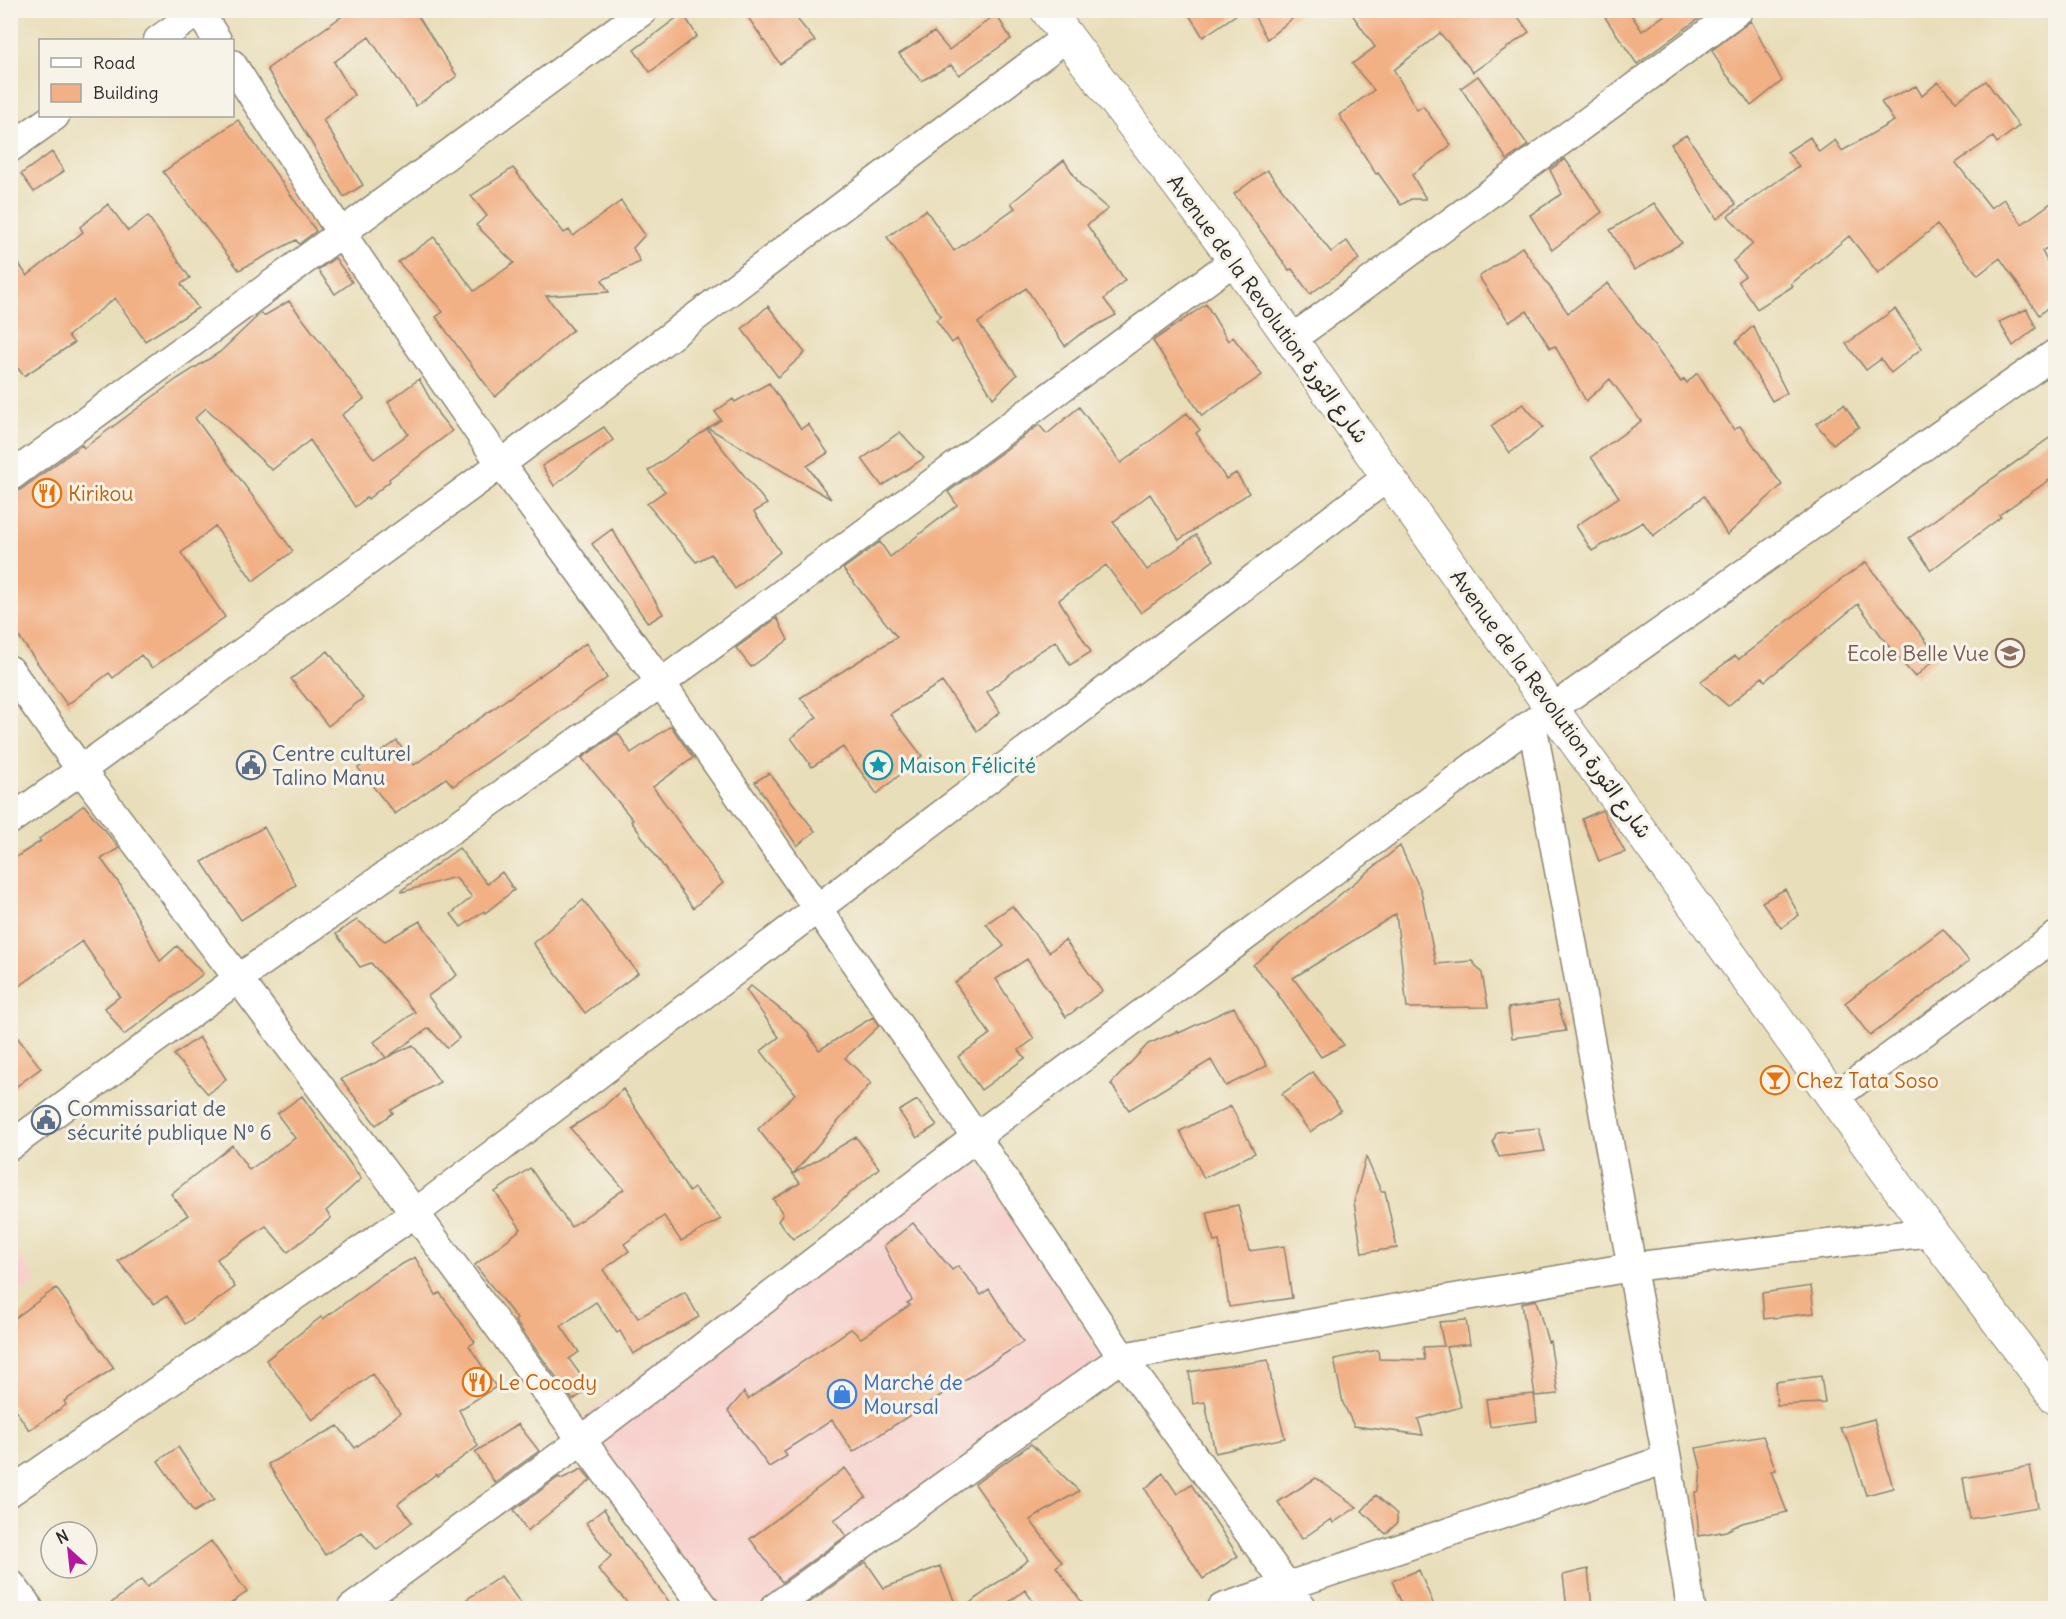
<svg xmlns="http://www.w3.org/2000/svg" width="2066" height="1619" viewBox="0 0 2066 1619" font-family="Delius,'Playpen Sans Arabic',sans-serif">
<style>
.built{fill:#f7d0cc}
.building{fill:#f2b085}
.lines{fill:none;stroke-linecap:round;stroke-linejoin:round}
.minor-casing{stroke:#8a8472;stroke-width:31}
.tertiary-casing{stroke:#8a8472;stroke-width:35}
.minor{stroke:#fff;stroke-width:28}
.tertiary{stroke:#fff;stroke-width:33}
.labels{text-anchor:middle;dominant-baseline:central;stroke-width:6;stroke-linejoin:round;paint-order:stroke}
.street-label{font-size:21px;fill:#2b2b2b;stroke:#f7f3e8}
.food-label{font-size:21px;fill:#c56008;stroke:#f7f3e8;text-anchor:start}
.education-label{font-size:21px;fill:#785e54;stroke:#f7f3e8;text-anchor:end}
.service-label{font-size:21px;fill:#4e5e75;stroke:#f7f3e8;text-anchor:start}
.culture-label{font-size:21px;fill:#0d838f;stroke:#f7f3e8;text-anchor:start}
.shop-label{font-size:21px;fill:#366cbe;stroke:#f7f3e8;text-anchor:start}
</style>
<rect width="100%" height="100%" fill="#f7f3e8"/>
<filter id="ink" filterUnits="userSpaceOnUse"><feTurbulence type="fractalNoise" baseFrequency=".0167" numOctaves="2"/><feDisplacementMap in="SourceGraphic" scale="12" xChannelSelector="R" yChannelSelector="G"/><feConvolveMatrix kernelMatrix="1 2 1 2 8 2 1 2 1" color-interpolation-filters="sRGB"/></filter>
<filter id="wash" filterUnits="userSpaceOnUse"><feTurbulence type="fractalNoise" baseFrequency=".008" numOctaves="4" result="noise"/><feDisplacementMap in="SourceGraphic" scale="24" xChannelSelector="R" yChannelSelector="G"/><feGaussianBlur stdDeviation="1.35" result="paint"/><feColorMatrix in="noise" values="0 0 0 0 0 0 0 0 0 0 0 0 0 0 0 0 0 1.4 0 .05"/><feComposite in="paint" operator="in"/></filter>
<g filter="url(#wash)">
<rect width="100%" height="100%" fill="#e9deba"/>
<!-- built -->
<path class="built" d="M 962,1139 L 1108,1367 L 777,1608 L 703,1608 L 577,1421 Z
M 10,1242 L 38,1281 L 11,1301 L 10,1301 Z"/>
<g id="blocks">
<!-- building -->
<path class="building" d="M 351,10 L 414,10 L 457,76 L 416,106 L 369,37 L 334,62 L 354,95 L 323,120 L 363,185 L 344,197 L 267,69 Z
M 743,10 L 790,10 L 815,41 L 780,64 Z
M 1186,10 L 1243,10 L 1203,37 Z
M 1251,10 L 1303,10 L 1267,39 Z
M 1349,10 L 1513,10 L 1529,32 L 1473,72 L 1440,33 L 1394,70 L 1417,110 L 1423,106 L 1451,145 L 1412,175 L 1426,199 L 1411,199 L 1401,205 L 1378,173 L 1376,174 L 1339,115 L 1374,90 L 1352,64 L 1375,47 Z
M 1600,10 L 1628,10 L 1642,31 L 1672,10 L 1710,10 L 1637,64 Z
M 683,13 L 697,36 L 650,72 L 634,50 Z
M 996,14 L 1011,39 L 959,75 L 951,65 L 921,81 L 899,54 L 934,32 L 949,50 Z
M 1751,21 L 1782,81 L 1751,106 L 1740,90 L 1724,72 L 1712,50 Z
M 1478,76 L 1528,145 L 1507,160 L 1461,88 Z
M 1986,81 L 2019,126 L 1997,143 L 1993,137 L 1956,163 L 1991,208 L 2004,199 L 2022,224 L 2055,200 L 2055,243 L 2042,251 L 2055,277 L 2055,301 L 2039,315 L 2000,258 L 1978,275 L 1937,225 L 1878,273 L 1849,236 L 1791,284 L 1793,286 L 1757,309 L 1738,281 L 1745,276 L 1733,261 L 1753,244 L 1728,216 L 1799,166 L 1787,152 L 1810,137 L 1819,152 L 1835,140 L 1842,151 L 1894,121 L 1881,102 L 1916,86 L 1922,96 L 1938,82 L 1956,101 Z
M 238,120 L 316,231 L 299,244 L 296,240 L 239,270 L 163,172 Z
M 1686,135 L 1736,204 L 1717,219 L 1671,144 Z
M 52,152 L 64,171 L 34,192 L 21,174 Z
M 1565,159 L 1602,212 L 1552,250 L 1530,215 L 1562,194 L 1550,170 Z
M 1064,160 L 1081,186 L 1108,209 L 1087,225 L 1125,280 L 1104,299 L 1116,315 L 1079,335 L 1065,346 L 1026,288 L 978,323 L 1017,375 L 993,398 L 957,339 L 952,343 L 936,320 L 941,316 L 887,237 L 926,210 L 954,251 L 1015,208 L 1011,203 Z
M 513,168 L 564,233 L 569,230 L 573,236 L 621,201 L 645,235 L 633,248 L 640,262 L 602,280 L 609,292 L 546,296 L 573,330 L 495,397 L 436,317 L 443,312 L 398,262 L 434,237 L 474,291 L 514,263 L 476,225 L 487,216 L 471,196 Z
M 1267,170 L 1331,252 L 1347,241 L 1359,259 L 1310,294 L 1292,269 L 1289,270 L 1234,194 Z
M 1654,203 L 1682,243 L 1634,270 L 1610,230 Z
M 108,204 L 128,231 L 148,216 L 190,278 L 181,284 L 198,308 L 145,341 L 115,298 L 68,336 L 74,343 L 24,376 L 10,359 L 10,250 L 27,276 L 83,232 L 80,227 Z
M 1522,247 L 1568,313 L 1608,283 L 1681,382 L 1684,379 L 1687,383 L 1697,373 L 1734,430 L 1740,426 L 1782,485 L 1727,535 L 1704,496 L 1653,536 L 1643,522 L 1592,551 L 1576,526 L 1619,497 L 1591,457 L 1641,421 L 1610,379 L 1586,401 L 1555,346 L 1550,348 L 1527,311 L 1509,322 L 1479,277 Z
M 335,258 L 352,282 L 335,294 L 318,270 Z
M 289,301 L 364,399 L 342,415 L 374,459 L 408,434 L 388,402 L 419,379 L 439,415 L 452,431 L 389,479 L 390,481 L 368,499 L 367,497 L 355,507 L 310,440 L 272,470 L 206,408 L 195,418 L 293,551 L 253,581 L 215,526 L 181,553 L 225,617 L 152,668 L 141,655 L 113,678 L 109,673 L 67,705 L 10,624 L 10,493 L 20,490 L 82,445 L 84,448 L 177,379 L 220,352 L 261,313 L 264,316 Z
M 1206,304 L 1228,341 L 1233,337 L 1262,375 L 1202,416 L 1153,341 Z
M 768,306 L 805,353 L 778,377 L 742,329 Z
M 1895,309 L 1922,348 L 1891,373 L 1881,359 L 1866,370 L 1846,344 Z
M 2027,309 L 2036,328 L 2013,346 L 1999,322 Z
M 1753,326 L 1787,393 L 1772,401 L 1736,342 Z
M 769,383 L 801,429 L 808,424 L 828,453 L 807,466 L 831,499 L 708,428 L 721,420 L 715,412 L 733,399 L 735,402 Z
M 1523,404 L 1543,427 L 1510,453 L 1491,426 Z
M 1844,404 L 1859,427 L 1833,444 L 1816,424 Z
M 1079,407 L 1121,463 L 1187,413 L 1200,430 L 1196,433 L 1226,479 L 1236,473 L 1249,493 L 1179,540 L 1150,494 L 1113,522 L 1147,570 L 1196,535 L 1214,560 L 1141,613 L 1106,565 L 1059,600 L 1091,652 L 1070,665 L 1056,641 L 1037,653 L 987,692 L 1000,712 L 977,731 L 942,682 L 890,714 L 922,756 L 877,794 L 843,747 L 812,767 L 791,738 L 817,717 L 800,698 L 897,637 L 843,569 L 880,542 L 890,557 L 957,505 L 948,492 L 1039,425 L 1047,434 Z
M 604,427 L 613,440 L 554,486 L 542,466 Z
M 707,429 L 767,504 L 754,512 L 780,552 L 735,589 L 711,554 L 696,562 L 647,504 L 665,491 L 648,471 Z
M 900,432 L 924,458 L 882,486 L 862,459 Z
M 2055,434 L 2055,476 L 1999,515 L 2001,517 L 1931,570 L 1909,538 Z
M 612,529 L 663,614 L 648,623 L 592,544 Z
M 1866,562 L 1938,657 L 1915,677 L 1893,652 L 1858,604 L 1765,681 L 1762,677 L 1728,706 L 1700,682 L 1735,656 L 1739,659 L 1827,590 Z
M 777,618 L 788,640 L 751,667 L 736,648 Z
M 586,643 L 607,678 L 453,786 L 446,778 L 395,814 L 358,768 L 397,741 L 414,765 Z
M 328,651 L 363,698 L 328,726 L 291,679 Z
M 671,726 L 693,758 L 653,787 L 723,883 L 693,908 L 631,821 L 633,820 L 582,758 L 618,733 L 631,753 Z
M 769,773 L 815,831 L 797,846 L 755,782 Z
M 84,805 L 119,848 L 101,859 L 121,886 L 160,961 L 177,946 L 203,974 L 124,1035 L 105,1008 L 120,996 L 82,941 L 10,993 L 10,861 L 41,841 L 39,839 Z
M 1602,810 L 1625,852 L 1599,861 L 1582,819 Z
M 264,827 L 296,885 L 241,920 L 202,862 Z
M 1400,846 L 1421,891 L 1436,964 L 1472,961 L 1482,973 L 1488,1007 L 1407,1008 L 1396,914 L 1293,978 L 1344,1045 L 1321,1057 L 1274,989 L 1253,965 Z
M 459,848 L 487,884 L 502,872 L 514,890 L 485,913 L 484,911 L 461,927 L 451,914 L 472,897 L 455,877 L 402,892 L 402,890 Z
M 1785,889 L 1799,915 L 1781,928 L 1762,902 Z
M 583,900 L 638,973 L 585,1013 L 533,943 Z
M 1012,906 L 1049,952 L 1065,940 L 1102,991 L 1066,1017 L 1027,959 L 996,979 L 1034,1039 L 1019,1050 L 1025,1058 L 981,1090 L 958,1057 L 990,1034 L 955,983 L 1004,946 L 986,924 Z
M 357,920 L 385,941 L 420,921 L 457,975 L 428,996 L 459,1038 L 447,1048 L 429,1028 L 386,1058 L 374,1042 L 415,1012 L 371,963 L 360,967 L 336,934 Z
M 1943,929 L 1969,961 L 1870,1036 L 1845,1003 Z
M 751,986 L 805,1029 L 819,1050 L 873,1017 L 879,1026 L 845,1058 L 871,1083 L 793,1174 L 758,1129 L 795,1094 L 761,1051 L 779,1037 L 746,990 Z
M 1557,1001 L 1566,1031 L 1512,1038 L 1508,1008 Z
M 1234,1007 L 1267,1066 L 1226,1086 L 1211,1060 L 1129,1110 L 1111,1084 L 1148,1044 L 1178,1031 L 1179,1033 Z
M 10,1028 L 41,1068 L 10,1091 Z
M 199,1037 L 226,1079 L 208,1094 L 174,1055 Z
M 413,1045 L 440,1082 L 391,1110 L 393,1113 L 376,1125 L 341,1079 Z
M 1313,1072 L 1341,1110 L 1310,1132 L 1282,1094 Z
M 623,1089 L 689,1192 L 694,1188 L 721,1219 L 681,1241 L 664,1216 L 624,1244 L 629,1251 L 603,1270 L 638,1318 L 685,1292 L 699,1317 L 633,1354 L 620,1331 L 617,1333 L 596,1302 L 561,1326 L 579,1352 L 569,1359 L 590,1388 L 573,1400 L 515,1321 L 517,1319 L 475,1265 L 521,1229 L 495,1192 L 530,1168 L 571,1227 L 624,1189 L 570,1128 L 602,1108 Z
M 302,1096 L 361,1179 L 326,1211 L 331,1218 L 288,1252 L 266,1226 L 217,1259 L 235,1287 L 185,1324 L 167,1296 L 154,1304 L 118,1261 L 188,1215 L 171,1194 L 232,1145 L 249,1170 L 295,1138 L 277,1114 Z
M 917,1100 L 937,1125 L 917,1138 L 899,1111 Z
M 1231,1106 L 1255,1153 L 1204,1178 L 1180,1131 Z
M 1539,1128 L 1545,1151 L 1499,1157 L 1493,1142 L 1497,1132 Z
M 856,1137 L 879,1168 L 810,1228 L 793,1239 L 778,1221 L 783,1214 L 773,1199 L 800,1183 L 793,1174 Z
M 1366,1157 L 1381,1191 L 1385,1191 L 1397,1248 L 1362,1253 L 1354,1202 Z
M 1238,1205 L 1249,1251 L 1284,1246 L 1292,1298 L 1229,1307 L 1219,1241 L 1214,1242 L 1207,1212 Z
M 913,1223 L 952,1270 L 958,1266 L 981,1295 L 989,1289 L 1023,1342 L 853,1452 L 832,1420 L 784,1451 L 787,1456 L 769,1467 L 728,1411 L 744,1392 L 748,1399 L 851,1329 L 861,1338 L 910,1305 L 907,1303 L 912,1300 L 884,1246 Z
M 415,1257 L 436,1295 L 440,1293 L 475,1342 L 469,1346 L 496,1387 L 459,1410 L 478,1446 L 437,1476 L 436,1474 L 398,1504 L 412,1522 L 377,1550 L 362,1532 L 325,1555 L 268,1464 L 338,1426 L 355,1448 L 400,1413 L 372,1374 L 312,1420 L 266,1360 L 321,1317 L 323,1319 L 384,1274 Z
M 1811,1286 L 1814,1313 L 1764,1319 L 1762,1293 Z
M 56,1288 L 114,1368 L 64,1401 L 66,1405 L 29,1430 L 10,1402 L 10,1322 Z
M 1536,1300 L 1548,1342 L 1550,1341 L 1558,1394 L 1535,1396 L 1522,1303 Z
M 1466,1320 L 1470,1344 L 1446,1347 L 1461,1407 L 1418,1419 L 1423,1435 L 1354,1426 L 1343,1403 L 1334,1359 L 1378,1350 L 1379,1359 L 1425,1360 L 1423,1347 L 1444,1346 L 1439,1322 Z
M 1268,1360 L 1275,1402 L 1285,1438 L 1215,1453 L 1205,1402 L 1193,1404 L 1189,1372 Z
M 1821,1376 L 1825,1403 L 1777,1405 L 1775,1382 Z
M 1534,1394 L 1537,1421 L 1490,1427 L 1486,1399 Z
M 1874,1419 L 1893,1488 L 1866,1495 L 1849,1442 L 1840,1428 Z
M 518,1424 L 539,1451 L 495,1483 L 475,1452 Z
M 1763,1436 L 1776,1470 L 1771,1471 L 1787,1512 L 1742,1523 L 1726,1531 L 1699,1536 L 1695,1492 L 1699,1491 L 1701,1468 L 1696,1448 Z
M 1031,1444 L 1079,1491 L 1030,1520 L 1062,1562 L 1056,1567 L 1086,1608 L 1038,1608 L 1025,1590 L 1001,1608 L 963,1608 L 1028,1560 L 975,1484 Z
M 178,1447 L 214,1500 L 194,1512 L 158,1461 Z
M 2030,1466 L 2038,1507 L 1970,1519 L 1963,1478 Z
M 845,1468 L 866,1497 L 834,1520 L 846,1536 L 782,1582 L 750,1539 Z
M 582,1469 L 591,1480 L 527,1531 L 514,1510 L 559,1477 L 561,1479 Z
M 1163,1473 L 1177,1494 L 1191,1484 L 1238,1556 L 1203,1579 L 1145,1489 Z
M 1316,1478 L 1357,1507 L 1333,1523 L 1331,1519 L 1302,1539 L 1278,1502 Z
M 1376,1495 L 1397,1514 L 1397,1523 L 1386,1534 L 1362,1511 Z
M 604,1509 L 625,1544 L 674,1608 L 632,1608 L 598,1569 L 611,1556 L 586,1523 Z
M 211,1541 L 247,1592 L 224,1608 L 105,1608 L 141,1580 L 147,1587 Z
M 866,1562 L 884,1588 L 940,1566 L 957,1608 L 802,1608 Z
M 1588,1569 L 1592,1608 L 1567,1608 L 1563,1575 Z
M 1419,1570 L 1435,1608 L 1404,1608 L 1392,1581 Z
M 501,1576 L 524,1608 L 454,1608 Z"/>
</g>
</g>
<g filter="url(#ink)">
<use href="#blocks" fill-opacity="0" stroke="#8a8472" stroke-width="1.5"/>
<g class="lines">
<!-- minor casing -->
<g class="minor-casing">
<path id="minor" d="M 198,10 L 217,40
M 158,40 L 200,10
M 232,64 L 341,233 L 501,464 L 661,683 L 976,1137 L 1122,1357 L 1303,1608
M 10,148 L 55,116
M 1292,339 L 1739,10
M 10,477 L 644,10
M 10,670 L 81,770 L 415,1213 L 705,1608
M 1532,723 L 1667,1459 L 1691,1608
M 10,820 L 81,770 L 501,464 L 1068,36
M 1835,1097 L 2056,936
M 10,1146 L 239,978 L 661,683 L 1235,260
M 10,1492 L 415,1213 L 1389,476
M 10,1583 L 29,1608
M 352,1608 L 582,1440 L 976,1137 L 1532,723 L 2056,353
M 774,1608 L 1122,1357 L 1631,1267 L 1931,1232
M 1222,1608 L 1667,1459"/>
</g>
<!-- tertiary casing -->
<g class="tertiary-casing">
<path id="tertiary" d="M 1047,10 L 1235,260 L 1552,709 L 1931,1232 L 2056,1398"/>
</g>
<!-- minor -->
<use href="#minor" class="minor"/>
<!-- tertiary -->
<use href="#tertiary" class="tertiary"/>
</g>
</g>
<!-- icons -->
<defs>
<g id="restaurant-ring" transform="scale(1.5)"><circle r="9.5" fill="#f7f3e8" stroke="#e8710a" stroke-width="1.5"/><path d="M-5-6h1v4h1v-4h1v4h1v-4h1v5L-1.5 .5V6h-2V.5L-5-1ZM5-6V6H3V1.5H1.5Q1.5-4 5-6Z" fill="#e8710a"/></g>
<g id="school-ring" transform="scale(1.5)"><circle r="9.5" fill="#f7f3e8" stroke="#8d6e63" stroke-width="1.5"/><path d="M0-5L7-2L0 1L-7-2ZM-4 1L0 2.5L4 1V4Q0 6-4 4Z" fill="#8d6e63"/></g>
<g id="civic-ring" transform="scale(1.5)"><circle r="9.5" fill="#f7f3e8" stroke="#5c6f8a" stroke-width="1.5"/><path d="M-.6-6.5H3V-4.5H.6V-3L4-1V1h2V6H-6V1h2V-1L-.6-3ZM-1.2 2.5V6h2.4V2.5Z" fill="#5c6f8a"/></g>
<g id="sight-ring" transform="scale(1.5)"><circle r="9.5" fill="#f7f3e8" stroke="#0f9aa8" stroke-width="1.5"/><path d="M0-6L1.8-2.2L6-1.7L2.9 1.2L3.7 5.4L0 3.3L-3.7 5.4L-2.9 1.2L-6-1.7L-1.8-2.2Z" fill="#0f9aa8"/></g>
<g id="bar-ring" transform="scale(1.5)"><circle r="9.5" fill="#f7f3e8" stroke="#e8710a" stroke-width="1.5"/><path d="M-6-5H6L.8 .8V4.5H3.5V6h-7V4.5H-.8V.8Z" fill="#e8710a"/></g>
<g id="shop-ring" transform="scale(1.5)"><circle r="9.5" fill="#f7f3e8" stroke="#3f7fe0" stroke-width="1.5"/><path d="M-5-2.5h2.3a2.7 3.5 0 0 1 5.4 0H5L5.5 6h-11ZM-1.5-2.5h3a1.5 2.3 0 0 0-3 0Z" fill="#3f7fe0"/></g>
</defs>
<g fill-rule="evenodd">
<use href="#restaurant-ring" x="47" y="493"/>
<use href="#school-ring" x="2010" y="653"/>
<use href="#civic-ring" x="251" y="765"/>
<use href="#sight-ring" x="878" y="765"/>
<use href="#bar-ring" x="1775" y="1080"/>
<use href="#civic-ring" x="46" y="1120"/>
<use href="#restaurant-ring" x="477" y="1382"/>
<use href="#shop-ring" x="842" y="1394"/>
</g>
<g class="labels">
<!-- street labels -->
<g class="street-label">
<text transform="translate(1268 309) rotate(54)">Avenue de la Revolution شارع الثورة</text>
<text transform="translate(1551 704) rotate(54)">Avenue de la Revolution شارع الثورة</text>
</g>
<!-- food labels -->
<g class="food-label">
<text x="68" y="493">Kirikou</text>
<text x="1796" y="1080">Chez Tata Soso</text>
<text x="498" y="1382">Le Cocody</text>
</g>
<!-- education labels -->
<g class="education-label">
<text x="1989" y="653">Ecole Belle Vue</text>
</g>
<!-- service labels -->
<g class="service-label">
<text x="272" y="753">Centre culturel<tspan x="272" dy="24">Talino Manu</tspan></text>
<text x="67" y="1108">Commissariat de<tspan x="67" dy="24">sécurité publique Nº 6</tspan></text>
</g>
<!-- culture labels -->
<g class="culture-label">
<text x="899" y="765">Maison Félicité</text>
</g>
<!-- shop labels -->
<g class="shop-label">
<text x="863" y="1382">Marché de<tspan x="863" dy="24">Moursal</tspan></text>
</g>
</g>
<!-- margin -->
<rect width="2066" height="1619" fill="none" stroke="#f7f3e8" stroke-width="36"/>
<!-- legend -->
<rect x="39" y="39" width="195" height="78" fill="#f7f3e8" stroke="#a5a39c" stroke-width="1.5"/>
<rect x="51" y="58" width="30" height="9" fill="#ffffff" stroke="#a5a39c" stroke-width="1.5"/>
<text x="93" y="69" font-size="18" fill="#2b2b2b">Road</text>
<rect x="51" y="84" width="30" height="18" fill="#f2b085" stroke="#a5a39c" stroke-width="1.5"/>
<text x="93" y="99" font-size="18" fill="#2b2b2b">Building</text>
<!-- north arrow -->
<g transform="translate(69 1550) rotate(333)"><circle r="28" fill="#f7f3e8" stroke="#a5a39c" stroke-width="1.5"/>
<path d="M0-4.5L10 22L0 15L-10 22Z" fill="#b5179e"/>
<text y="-9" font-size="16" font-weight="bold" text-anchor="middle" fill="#2b2b2b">N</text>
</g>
</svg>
